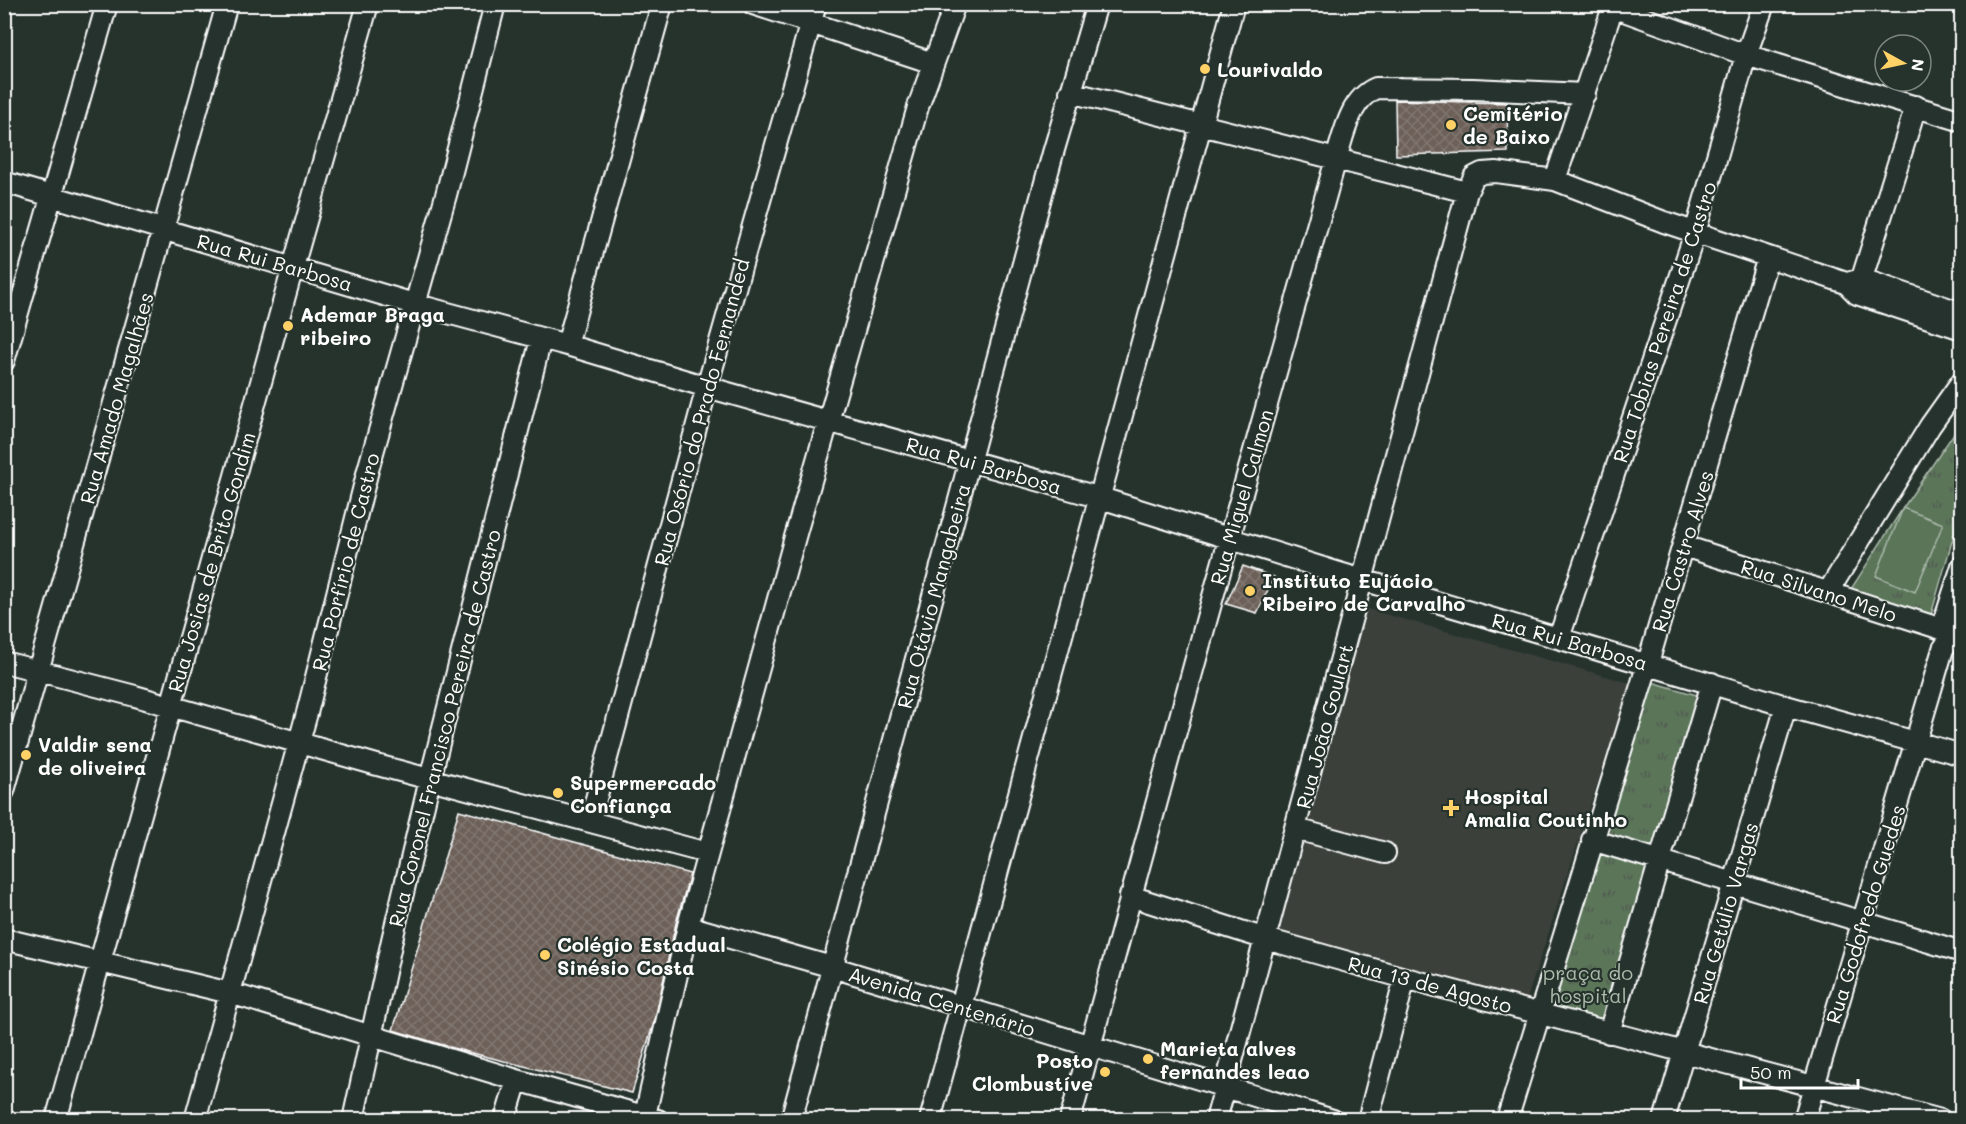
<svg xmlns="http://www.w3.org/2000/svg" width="1966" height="1124" viewBox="0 0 1966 1124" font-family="Mali,sans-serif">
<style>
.built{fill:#3b403a}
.grass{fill:url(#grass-tufts);stroke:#acbaac;stroke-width:1.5}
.garden{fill:#5a7459;stroke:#acbaac;stroke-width:1.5}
.building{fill:url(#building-cross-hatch);stroke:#fff;stroke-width:1.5}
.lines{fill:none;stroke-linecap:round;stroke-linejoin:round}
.minor-casing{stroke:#fff;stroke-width:24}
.minor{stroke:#26332d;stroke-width:20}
.poi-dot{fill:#ffd166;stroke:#26332d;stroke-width:2}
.labels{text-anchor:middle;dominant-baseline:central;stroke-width:4.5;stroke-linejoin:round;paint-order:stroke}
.poi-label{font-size:20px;font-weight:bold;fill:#fff;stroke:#26332d;text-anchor:start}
.street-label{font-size:20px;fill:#fff;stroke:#26332d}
.park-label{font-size:20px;fill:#acbaac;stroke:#26332d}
</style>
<defs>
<pattern id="grass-tufts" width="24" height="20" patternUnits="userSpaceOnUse" patternTransform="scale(1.5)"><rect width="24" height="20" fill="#5a7459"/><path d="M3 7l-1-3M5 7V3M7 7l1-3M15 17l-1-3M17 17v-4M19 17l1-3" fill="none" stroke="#525c51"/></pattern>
<pattern id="building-cross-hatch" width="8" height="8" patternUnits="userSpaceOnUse" patternTransform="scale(1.5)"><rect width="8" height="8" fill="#6c6059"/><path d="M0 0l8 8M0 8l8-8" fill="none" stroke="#827872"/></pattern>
</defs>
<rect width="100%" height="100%" fill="#26332d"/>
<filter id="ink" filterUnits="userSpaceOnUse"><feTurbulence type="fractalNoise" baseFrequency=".0167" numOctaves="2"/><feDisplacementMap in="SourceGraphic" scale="12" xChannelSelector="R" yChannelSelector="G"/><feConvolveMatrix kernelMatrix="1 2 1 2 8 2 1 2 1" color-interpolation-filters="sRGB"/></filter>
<g filter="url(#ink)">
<!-- built -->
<path class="built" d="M 1367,609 L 1630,683 L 1527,999 L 1279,934 Z"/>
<!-- grass -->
<path class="grass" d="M 1961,423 L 1961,510 L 1931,615 L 1851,589 L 1903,508 Z
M 1652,682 L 1700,696 L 1655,850 L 1603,834 L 1643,717 Z
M 1601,851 L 1650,866 L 1603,1024 L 1552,1010 Z"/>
<!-- garden -->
<path class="garden" d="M 1903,508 L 1943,524 L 1915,592 L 1876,576 Z"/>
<!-- building -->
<path class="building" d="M 1395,100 L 1507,103 L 1508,152 L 1396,155 Z
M 1243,566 L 1274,577 L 1257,613 L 1226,604 Z
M 459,810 L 690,874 L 676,923 L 655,1019 L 632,1093 L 460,1050 L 393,1030 Z"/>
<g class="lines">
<!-- minor casing -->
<g class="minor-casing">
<path id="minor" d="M 753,4 L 933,63
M 1613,7 L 1746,55 L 1962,121
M 1070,92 L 1467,192 L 1474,177 L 1482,173 L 1496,172 L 1555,180 L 1664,222 L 1846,283 L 1857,294 L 1962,329
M 1555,180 L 1614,4
M 4,182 L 414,304 L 567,345 L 707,387 L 1101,498 L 1336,572 L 1786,706 L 1962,755
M 1851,282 L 1862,279 L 1962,313
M 1857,294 L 1916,106
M 567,345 L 662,4
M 4,361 L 107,4
M 1684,546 L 1954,633
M 1828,592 L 1930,426 L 1962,381
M 1942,628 L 1962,566
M 1559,638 L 1695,233 L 1746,55 L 1764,4
M 4,662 L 135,696 L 377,765 L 707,853
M 4,791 L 227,4
M 590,821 L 707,387 L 816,4
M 1296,829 L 1385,853
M 1592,840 L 1962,952
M 1130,896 L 1266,939 L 1405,978 L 1941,1120
M 688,926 L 832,967 L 1333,1120
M 4,939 L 230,993 L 517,1080 L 658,1120
M 1609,1033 L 1712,683
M 56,1120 L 293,267 L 368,4
M 195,1120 L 307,713 L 368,470 L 446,195 L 495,4
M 353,1120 L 392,940 L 430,779 L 541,339
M 505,1120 L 517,1080
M 644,1120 L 688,926 L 795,537 L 918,107 L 955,4
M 791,1120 L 1053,153 L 1097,4
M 930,1120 L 1234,4
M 1070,1120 L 1207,618 L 1336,159 C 1344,134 1350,99 1376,88 L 1473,89 L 1585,94
M 1216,1120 L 1467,192
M 1368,1120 L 1405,978
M 1507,1120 L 1648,663 L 1768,257
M 1664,1120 L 1786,706
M 1804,1120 L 1943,649 L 1954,633 L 1962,611"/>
</g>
<!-- minor -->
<use href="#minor" class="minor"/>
</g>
</g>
<!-- markers -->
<g class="poi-dot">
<circle cx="1205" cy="69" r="6"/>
<circle cx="1451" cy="125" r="6"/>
<circle cx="288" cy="326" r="6"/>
<circle cx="1250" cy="591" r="6"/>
<circle cx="26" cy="755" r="6"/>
<circle cx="558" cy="793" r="6"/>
<path d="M1448 799h6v6h6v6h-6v6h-6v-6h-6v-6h6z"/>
<circle cx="545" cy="955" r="6"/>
<circle cx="1148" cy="1059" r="6"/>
<circle cx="1105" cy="1072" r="6"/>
</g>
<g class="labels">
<!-- poi labels -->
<g class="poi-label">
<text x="1217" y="69">Lourivaldo</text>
<text x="1463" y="113">Cemitério<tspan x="1463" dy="23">de Baixo</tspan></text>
<text x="300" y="314">Ademar Braga<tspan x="300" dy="23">ribeiro</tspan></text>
<text x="1262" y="580">Instituto Eujácio<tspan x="1262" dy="23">Ribeiro de Carvalho</tspan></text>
<text x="38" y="744">Valdir sena<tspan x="38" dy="23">de oliveira</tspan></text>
<text x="570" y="782">Supermercado<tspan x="570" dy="23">Confiança</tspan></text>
<text x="1464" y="796">Hospital<tspan x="1464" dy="23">Amalia Coutinho</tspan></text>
<text x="557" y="944">Colégio Estadual<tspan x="557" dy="23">Sinésio Costa</tspan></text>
<text x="1160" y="1048">Marieta alves<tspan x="1160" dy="23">fernandes leao</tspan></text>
<text x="1093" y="1060" text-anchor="end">Posto<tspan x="1093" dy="23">Clombustíve</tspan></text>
</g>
<!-- street labels -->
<g class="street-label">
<text transform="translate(275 262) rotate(16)">Rua Rui Barbosa</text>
<text transform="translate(1664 322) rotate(-72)">Rua Tobias Pereira de Castro</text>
<text transform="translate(116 398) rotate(-74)">Rua Amado Magalhães</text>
<text transform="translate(701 412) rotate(-75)">Rua Osório do Prado Fernanded</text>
<text transform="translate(984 465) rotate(16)">Rua Rui Barbosa</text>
<text transform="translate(1241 497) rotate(-74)">Rua Miguel Calmon</text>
<text transform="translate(1682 551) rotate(-73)">Rua Castro Alves</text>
<text transform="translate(211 562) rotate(-74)">Rua Josias de Brito Gondim</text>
<text transform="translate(345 562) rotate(-76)">Rua Porfírio de Castro</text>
<text transform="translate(1819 590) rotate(18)">Rua Silvano Melo</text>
<text transform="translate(933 596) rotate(-75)">Rua Otávio Mangabeira</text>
<text transform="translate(1570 641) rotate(16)">Rua Rui Barbosa</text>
<text transform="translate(1324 726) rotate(-75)">Rua João Goulart</text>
<text transform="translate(444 728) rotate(-76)">Rua Coronel Francisco Pereira de Castro</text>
<text transform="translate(1725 913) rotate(-74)">Rua Getúlio Vargas</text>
<text transform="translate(1865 914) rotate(-73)">Rua Godofredo Guedes</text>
<text transform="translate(1430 984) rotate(15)">Rua 13 de Agosto</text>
<text transform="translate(942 1001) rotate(17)">Avenida Centenário</text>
</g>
<!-- park labels -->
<g class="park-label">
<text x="1588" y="972">praça do<tspan x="1588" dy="23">hospital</tspan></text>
</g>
</g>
<!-- margin -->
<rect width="1966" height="1124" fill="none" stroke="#26332d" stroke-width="24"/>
<rect x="12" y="12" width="1942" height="1100" fill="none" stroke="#fff" stroke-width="2" filter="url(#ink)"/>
<!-- north arrow -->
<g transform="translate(1903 63) rotate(98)"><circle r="28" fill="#26332d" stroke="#7d8581" stroke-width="1.5"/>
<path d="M0-4.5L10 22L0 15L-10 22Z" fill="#ffd166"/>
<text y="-9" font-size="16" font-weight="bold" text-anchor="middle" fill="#ffffff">N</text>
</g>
<!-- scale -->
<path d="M1741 1079v9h117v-9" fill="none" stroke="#ffffff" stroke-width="3"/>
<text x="1750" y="1079" font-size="18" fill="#ffffff" stroke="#26332d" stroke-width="4.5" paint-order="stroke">50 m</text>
</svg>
